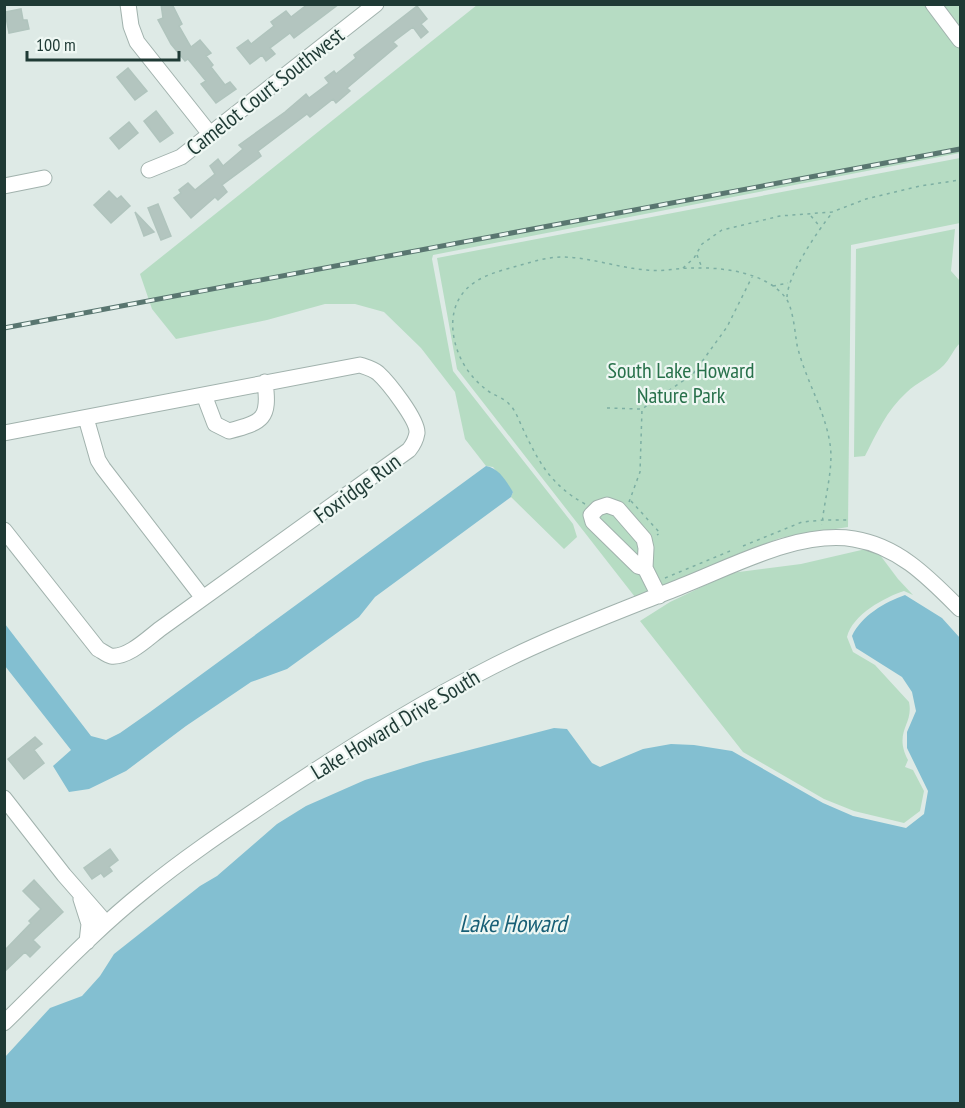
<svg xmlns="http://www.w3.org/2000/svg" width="965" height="1108" viewBox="0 0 965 1108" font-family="'PT Sans Narrow',sans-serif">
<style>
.green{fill:#b6dcc3}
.water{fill:#83bfd1}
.building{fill:#b3c5bf;stroke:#b0c4bd;stroke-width:1.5}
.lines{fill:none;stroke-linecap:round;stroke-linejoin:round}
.minor-casing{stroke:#a1b2ad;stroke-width:17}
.path{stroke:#7dafa3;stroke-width:1.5;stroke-dasharray:3 4.5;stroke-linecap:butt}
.minor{stroke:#fff;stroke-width:15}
.rail-casing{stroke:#597670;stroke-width:5}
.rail{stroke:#eef7f3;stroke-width:3;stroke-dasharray:9;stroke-linecap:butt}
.labels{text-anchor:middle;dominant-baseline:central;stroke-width:4.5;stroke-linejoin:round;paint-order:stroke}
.street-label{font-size:22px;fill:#1f3a35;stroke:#eef7f3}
.park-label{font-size:22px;fill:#28714b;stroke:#eef7f3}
.water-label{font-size:24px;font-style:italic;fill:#185f76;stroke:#eef7f3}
</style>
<rect width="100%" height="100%" fill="#deeae6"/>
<!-- green -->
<path class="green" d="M 477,5 L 927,5 L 960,48 L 960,153 L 433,255 L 432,259 L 453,371 L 573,524 L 577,537 L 564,549 L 511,497 L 513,492 L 493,467 L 486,466 L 465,439 L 455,392 L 421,348 L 384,312 L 355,304 L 325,304 L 267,320 L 176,339 L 152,309 L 140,274 Z
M 940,5 L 960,5 L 960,31 Z
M 960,158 L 960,223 L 851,245 L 848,527 L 780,538 L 635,597 L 457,369 L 437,258 Z
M 955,229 L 951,271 L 960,281 L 960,343 C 953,350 950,359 944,365 C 933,376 917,382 906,393 C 887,410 876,434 865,456 L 854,457 L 856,249 Z
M 870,548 L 877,551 L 898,579 L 913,595 L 904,591 C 885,597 852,615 847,637 L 853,652 L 875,665 L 909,702 C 914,725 893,731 908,760 L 905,767 L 913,770 L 924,791 L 920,811 L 904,823 L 854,811 L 824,799 L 743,752 L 640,621 L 670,602 L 731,573 L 801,564 Z"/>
<!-- water -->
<path class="water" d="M 486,466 C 499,468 506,481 513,492 L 511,497 L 375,597 L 359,617 L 287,669 L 251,682 L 186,726 L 126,771 L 89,789 L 69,792 L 53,766 L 71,750 L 5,666 L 5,624 L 91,736 L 106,740 L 120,733 L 150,712 Z
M 905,595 L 942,618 L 960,638 L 960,1103 L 5,1103 L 5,1057 L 50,1008 L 82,996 L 100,976 L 114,954 L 200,886 L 217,876 L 277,824 L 306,806 L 365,780 L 423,762 L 554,728 L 567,729 L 592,763 L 600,767 L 643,749 L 671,744 L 694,745 L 732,751 L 823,803 L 853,816 L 906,828 L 924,814 L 928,791 L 907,748 L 907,732 L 916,711 L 912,692 L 902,677 L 856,648 L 852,636 C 861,616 885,602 905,595 Z"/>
<!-- building -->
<path class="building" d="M 161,4 L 172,4 L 182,24 L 179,26 L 191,47 L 200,40 L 211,53 L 206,56 L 213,65 L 211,67 L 225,85 L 230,82 L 236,89 L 216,103 L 201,84 L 206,81 L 188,59 L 185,61 L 171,44 L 158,20 L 163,18 Z
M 308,4 L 339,4 L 294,38 L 290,33 L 270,48 L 275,54 L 266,61 L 262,55 L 250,64 L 237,48 L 248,40 L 251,44 L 274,26 L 271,22 L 286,11 L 291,17 Z
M 417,6 L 427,19 L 421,24 L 428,32 L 421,38 L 413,27 L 393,42 L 397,46 L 347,88 L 350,91 L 336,103 L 333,99 L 310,117 L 307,114 L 258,151 L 261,156 L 222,185 L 227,192 L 218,200 L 215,197 L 191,218 L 174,198 L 181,193 L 179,190 L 188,183 L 195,190 L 215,174 L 210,166 L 218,159 L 223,166 L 243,149 L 239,145 L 285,112 L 306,94 L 309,98 L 329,83 L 325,78 L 334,71 L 336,74 L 356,58 L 354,55 Z
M 21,9 L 23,20 L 27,20 L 29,29 L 9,33 L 5,12 Z
M 128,68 L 147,91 L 135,100 L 117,77 Z
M 156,111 L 173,133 L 160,142 L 144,121 Z
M 129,122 L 138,133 L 119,149 L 110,138 Z
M 109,191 L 117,199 L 121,196 L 130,206 L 111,223 L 94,205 Z
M 158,204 L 171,236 L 161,240 L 148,208 Z
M 135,212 L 154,232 L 144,236 Z
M 35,737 L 42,744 L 34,750 L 44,763 L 24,779 L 8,759 Z
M 110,849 L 118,860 L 109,867 L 112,871 L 104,877 L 101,873 L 92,879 L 84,868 Z
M 34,880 L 63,912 L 33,940 L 40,947 L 30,957 L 25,952 L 4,972 L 4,951 L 31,923 L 29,921 L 41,909 L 23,891 Z"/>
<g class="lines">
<!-- minor casing -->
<g class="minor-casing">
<path id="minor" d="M 128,4 L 131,26 L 137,42 L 210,134
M 933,4 L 960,40
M 149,170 L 181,157 L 376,4
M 4,186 L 44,178
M 204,395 L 215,424 L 229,431 C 263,422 270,419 265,382
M 86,418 L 98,460 L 103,468 L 203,598
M 4,433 L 360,365 C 366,367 373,369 378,373 C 388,382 418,420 417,433 C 416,439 413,445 409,450 L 160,629 C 148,638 128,658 111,656 C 107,655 102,651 98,649 L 4,530
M 645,568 L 638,566 L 593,522 L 591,515 L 598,508 L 607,505 L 618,509 L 644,539 L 646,548 L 645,568 L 659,596
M 4,798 L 64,875 L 106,923
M 81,899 L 89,924 L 87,942
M 4,1023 C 50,978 94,931 144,891 C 184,858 229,828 272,799 C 339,754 408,710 480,673 C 544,639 615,613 682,586 C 733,566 799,530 854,539 C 899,546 930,579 960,609"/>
</g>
<!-- path -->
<path class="path" d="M 811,216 L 821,228
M 697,255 L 702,268
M 683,268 L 694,258 L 702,244 L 722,230 L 780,216 L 832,212 L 866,199 L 920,186 L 960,180
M 773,286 L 788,283
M 787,297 C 788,274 817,232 832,213
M 607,408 L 641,409
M 631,501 L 660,533 L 657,535
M 629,502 L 640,472 L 642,409 L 693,374 L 727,327 L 752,277
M 585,504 C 551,485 539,463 523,429 C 519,421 516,411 510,405 C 505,399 497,396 491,393 C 479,385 470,375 463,363 C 449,337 446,301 475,282 C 487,274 503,270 517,266 C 532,262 547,257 562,257 C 590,257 618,268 647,270 C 662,272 677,268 692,268 C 722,267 765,272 785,297 C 793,306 795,333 797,345 C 805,379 825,410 830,444 C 834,468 824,500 822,525
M 743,546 L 802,522 L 823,520 L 848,520
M 665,578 L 730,551"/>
<!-- minor -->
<use href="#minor" class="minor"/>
<!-- rail casing -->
<g class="rail-casing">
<path id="rail" d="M 4,328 L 960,149"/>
</g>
<!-- rail -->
<use href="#rail" class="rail"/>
</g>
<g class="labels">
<!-- street labels -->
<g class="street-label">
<text transform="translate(265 91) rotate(-38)">Camelot Court Southwest</text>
<text transform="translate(357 488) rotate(-36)">Foxridge Run</text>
<text transform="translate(395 724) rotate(-31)">Lake Howard Drive South</text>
</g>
<!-- park labels -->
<g class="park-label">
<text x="681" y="370">South Lake Howard<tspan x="681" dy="25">Nature Park</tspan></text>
</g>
<!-- water labels -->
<g class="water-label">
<text x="513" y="923">Lake Howard</text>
</g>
</g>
<!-- border -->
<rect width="965" height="1108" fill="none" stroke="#1f3a35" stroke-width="12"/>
<!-- scale -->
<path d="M27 51v9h152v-9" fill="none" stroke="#1f3a35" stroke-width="3"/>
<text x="36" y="51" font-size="18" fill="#1f3a35" stroke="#eef7f3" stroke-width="4.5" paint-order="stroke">100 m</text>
</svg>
